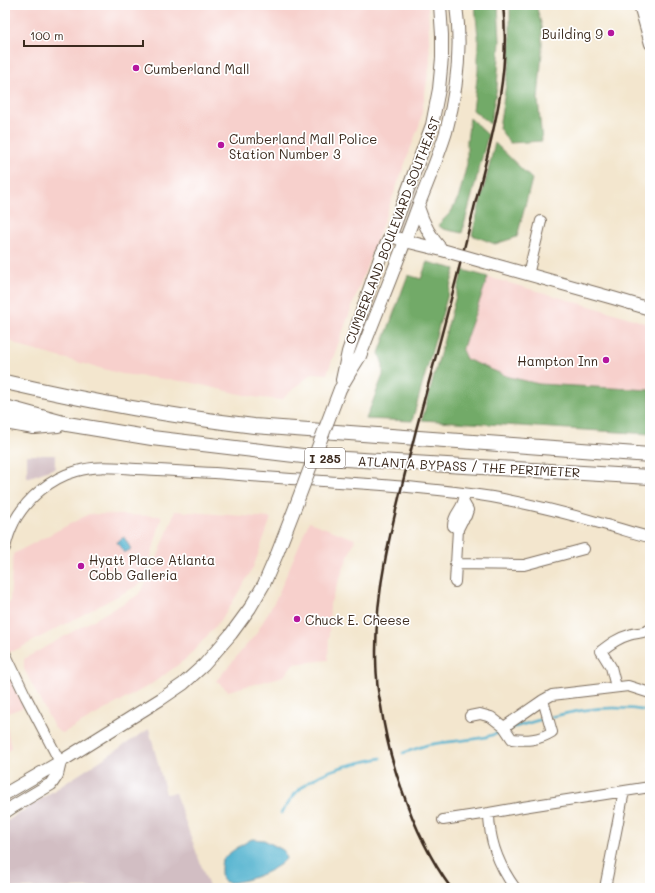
<svg xmlns="http://www.w3.org/2000/svg" width="655" height="893" viewBox="0 0 655 893" font-family="Mali,sans-serif">
<style>
.built{fill:#f7d0cc}
.industrial{fill:#d2bec3}
.forest{fill:#72aa68;stroke:#566a43}
.water{fill:#4eb0cd;stroke:#446d76}
.lines{fill:none;stroke-linecap:round;stroke-linejoin:round}
.stream{stroke:#4eb0cd;stroke-width:2.5}
.minor-casing{stroke:#7b6c5c;stroke-width:12}
.major-casing{stroke:#7b6c5c;stroke-width:14}
.highway-casing{stroke:#7b6c5c;stroke-width:16}
.minor{stroke:#fff;stroke-width:10}
.major{stroke:#fff;stroke-width:12}
.highway{stroke:#fff;stroke-width:14}
.rail{stroke:#3b2a1e;stroke-width:2.5}
.major-bridge-casing{stroke:#7b6c5c;stroke-width:14;stroke-linecap:butt}
.major-bridge{stroke:#fff;stroke-width:12}
.poi-dot{fill:#b5179e;stroke:#fff;stroke-width:1.5}
.labels{text-anchor:middle;dominant-baseline:central;stroke-width:3.5;stroke-linejoin:round;paint-order:stroke}
.shield{fill:#fff;stroke:#766a62;stroke-width:1}
.shield-label{font-size:12px;font-weight:bold;fill:#3b2a1e}
.poi-label{font-size:13px;fill:#3b2a1e;stroke:#fff;text-anchor:start}
.street-label{font-size:13px;fill:#3b2a1e;stroke:#fff}
</style>
<rect width="100%" height="100%" fill="#fff"/>
<filter id="ink" filterUnits="userSpaceOnUse"><feTurbulence type="fractalNoise" baseFrequency=".025" numOctaves="2"/><feDisplacementMap in="SourceGraphic" scale="8" xChannelSelector="R" yChannelSelector="G"/><feConvolveMatrix kernelMatrix="1 2 1 2 8 2 1 2 1" color-interpolation-filters="sRGB"/></filter>
<filter id="wash" filterUnits="userSpaceOnUse"><feTurbulence type="fractalNoise" baseFrequency=".012" numOctaves="4" result="noise"/><feDisplacementMap in="SourceGraphic" scale="16" xChannelSelector="R" yChannelSelector="G"/><feGaussianBlur stdDeviation="0.9" result="paint"/><feColorMatrix in="noise" values="0 0 0 0 0 0 0 0 0 0 0 0 0 0 0 0 0 1.4 0 .05"/><feComposite in="paint" operator="in"/></filter>
<g filter="url(#wash)">
<rect width="100%" height="100%" fill="#f3e6ce"/>
<!-- built -->
<path class="built" d="M 5,5 L 428,5 L 430,63 L 420,123 L 327,374 L 312,373 L 281,400 L 253,397 L 189,382 L 122,374 L 22,347 L 5,338 Z
M 488,277 L 624,316 L 650,325 L 650,390 L 539,384 L 509,377 L 466,359 L 462,350 Z
M 175,511 L 271,518 L 253,568 L 226,613 L 206,637 L 187,658 L 171,670 L 150,685 L 97,714 L 63,733 L 59,732 L 54,727 L 24,669 L 24,659 L 138,595 L 151,575 Z
M 89,514 L 162,516 L 144,582 L 20,648 L 5,654 L 5,602 L 10,603 L 13,554 Z
M 309,522 L 355,539 L 330,604 L 328,660 L 293,664 L 284,676 L 228,691 L 216,681 L 256,634 L 277,597 Z
M 5,667 L 24,707 L 5,714 Z
M 5,717 L 11,748 L 5,753 Z"/>
<!-- industrial -->
<path class="industrial" d="M 27,455 L 55,455 L 55,468 L 27,478 Z
M 149,729 L 166,794 L 175,793 L 209,887 L 206,888 L 8,888 L 5,883 L 5,824 L 7,821 Z"/>
<!-- forest -->
<path class="forest" d="M 475,5 L 498,5 L 500,41 L 497,87 L 490,124 L 473,110 L 478,71 L 478,37 Z
M 510,5 L 536,5 L 542,27 L 542,52 L 538,99 L 542,141 L 510,143 L 499,128 L 510,60 Z
M 470,118 L 488,135 L 462,233 L 443,229 L 438,225 L 451,212 L 459,196 L 467,164 L 467,140 Z
M 495,143 L 532,179 L 517,237 L 495,244 L 472,235 Z
M 427,262 L 455,269 L 412,421 L 366,419 L 383,375 L 383,365 L 379,353 L 408,275 L 421,279 Z
M 463,270 L 488,277 L 462,350 L 466,359 L 509,377 L 539,384 L 650,390 L 650,434 L 422,420 Z"/>
<!-- water -->
<path class="water" d="M 124,537 L 131,549 L 124,553 L 117,542 Z
M 252,839 L 264,840 L 283,850 L 284,851 L 286,859 C 283,862 280,865 276,867 C 268,873 233,887 224,881 C 221,878 221,874 221,870 C 221,866 221,861 224,858 C 228,853 246,842 252,839 Z"/>
<g class="lines">
<!-- stream -->
<path class="stream" d="M 551,717 C 583,708 616,705 650,711
M 508,729 L 546,718
M 403,753 L 427,745 L 439,743 L 474,739 L 486,737 L 504,731
M 281,813 C 286,807 290,799 296,793 C 318,769 350,765 381,758"/>
</g>
</g>
<g filter="url(#ink)">
<g class="lines">
<!-- minor casing -->
<g class="minor-casing">
<path id="minor" d="M 639,5 L 650,44
M 528,275 L 541,221
M 458,529 L 453,526 C 453,513 463,510 464,498
M 5,548 C 7,539 10,530 14,522 C 27,498 51,478 77,471 C 96,465 117,468 136,469 C 162,470 189,472 215,473 C 251,476 287,479 323,481 C 380,485 436,488 492,497 C 530,504 567,513 603,524 C 619,528 634,534 650,537
M 455,564 L 524,565 L 584,549
M 455,582 L 458,529 L 462,521 L 466,516 L 468,510 L 464,503
M 5,653 L 26,697 L 60,762
M 616,687 L 611,667 L 601,651 C 610,644 618,638 629,635 C 636,632 644,634 650,629
M 470,716 L 480,714 L 491,717 L 504,727 L 512,739 C 527,741 539,740 552,732 L 543,700
M 504,727 L 543,700 L 552,695 L 628,686 L 650,693
M 489,813 C 489,841 499,866 515,888
M 443,820 L 489,813 L 523,807 L 650,787
M 605,888 L 624,791"/>
</g>
<!-- major casing -->
<g class="major-casing">
<path id="major" d="M 418,207 C 423,223 430,237 442,250
M 397,238 L 405,241 L 442,250
M 495,265 L 613,298 L 650,309
M 342,380 L 348,352 L 381,255 L 391,235 L 432,125 L 439,89 L 442,58 L 442,35 L 440,5
M 340,389 L 352,369 L 360,356 C 379,307 399,258 417,209 C 427,183 438,158 446,132 C 457,91 462,47 456,5
M 5,794 L 60,762 L 161,699 L 183,684 L 204,665 L 231,634 L 250,608 L 264,584 L 277,554 L 296,505
M 5,812 L 14,806 L 51,784 L 57,775 L 60,762"/>
</g>
<!-- highway casing -->
<g class="highway-casing">
<path id="highway" d="M 5,382 C 87,401 170,416 254,426 L 650,455
M 5,407 L 67,424 L 152,438 L 311,457 L 650,477
M 5,422 L 34,427 L 58,425"/>
</g>
<!-- minor -->
<use href="#minor" class="minor"/>
<!-- major -->
<use href="#major" class="major"/>
<!-- highway -->
<use href="#highway" class="highway"/>
<!-- rail -->
<path class="rail" d="M 451,888 C 429,858 414,825 402,790 C 392,763 385,734 381,706 C 379,697 377,687 377,678 C 376,669 376,660 376,651 C 376,575 398,503 416,430 C 436,355 457,280 475,204 C 492,138 511,73 503,5"/>
<!-- major-bridge casing -->
<g class="major-bridge-casing">
<path id="major-bridge" d="M 442,250 L 495,265
M 296,505 L 340,389"/>
</g>
<!-- major-bridge -->
<use href="#major-bridge" class="major-bridge"/>
</g>
</g>
<!-- markers -->
<g class="poi-dot">
<circle cx="611" cy="33" r="4"/>
<circle cx="136" cy="68" r="4"/>
<circle cx="221" cy="145" r="4"/>
<circle cx="606" cy="360" r="4"/>
<circle cx="81" cy="566" r="4"/>
<circle cx="297" cy="619" r="4"/>
</g>
<g class="labels">
<!-- shield labels -->
<rect class="shield" x="305" y="448" width="40" height="20" rx="3"/>
<g class="shield-label">
<text x="325" y="458">I 285</text>
</g>
<!-- poi labels -->
<g class="poi-label">
<text x="603" y="33" text-anchor="end">Building 9</text>
<text x="144" y="68">Cumberland Mall</text>
<text x="229" y="138">Cumberland Mall Police<tspan x="229" dy="15">Station Number 3</tspan></text>
<text x="598" y="360" text-anchor="end">Hampton Inn</text>
<text x="89" y="559">Hyatt Place Atlanta<tspan x="89" dy="15">Cobb Galleria</tspan></text>
<text x="305" y="619">Chuck E. Cheese</text>
</g>
<!-- street labels -->
<g class="street-label">
<text transform="translate(392 230) rotate(-69)">CUMBERLAND BOULEVARD SOUTHEAST</text>
<text transform="translate(469 466) rotate(3)">ATLANTA BYPASS / THE PERIMETER</text>
</g>
</g>
<!-- margin -->
<rect width="655" height="893" fill="none" stroke="#fff" stroke-width="20"/>
<!-- scale -->
<path d="M24 40v6h119v-6" fill="none" stroke="#3b2a1e" stroke-width="2"/>
<text x="30" y="40" font-size="12" fill="#3b2a1e" stroke="#ffffff" stroke-width="3" paint-order="stroke">100 m</text>
</svg>
